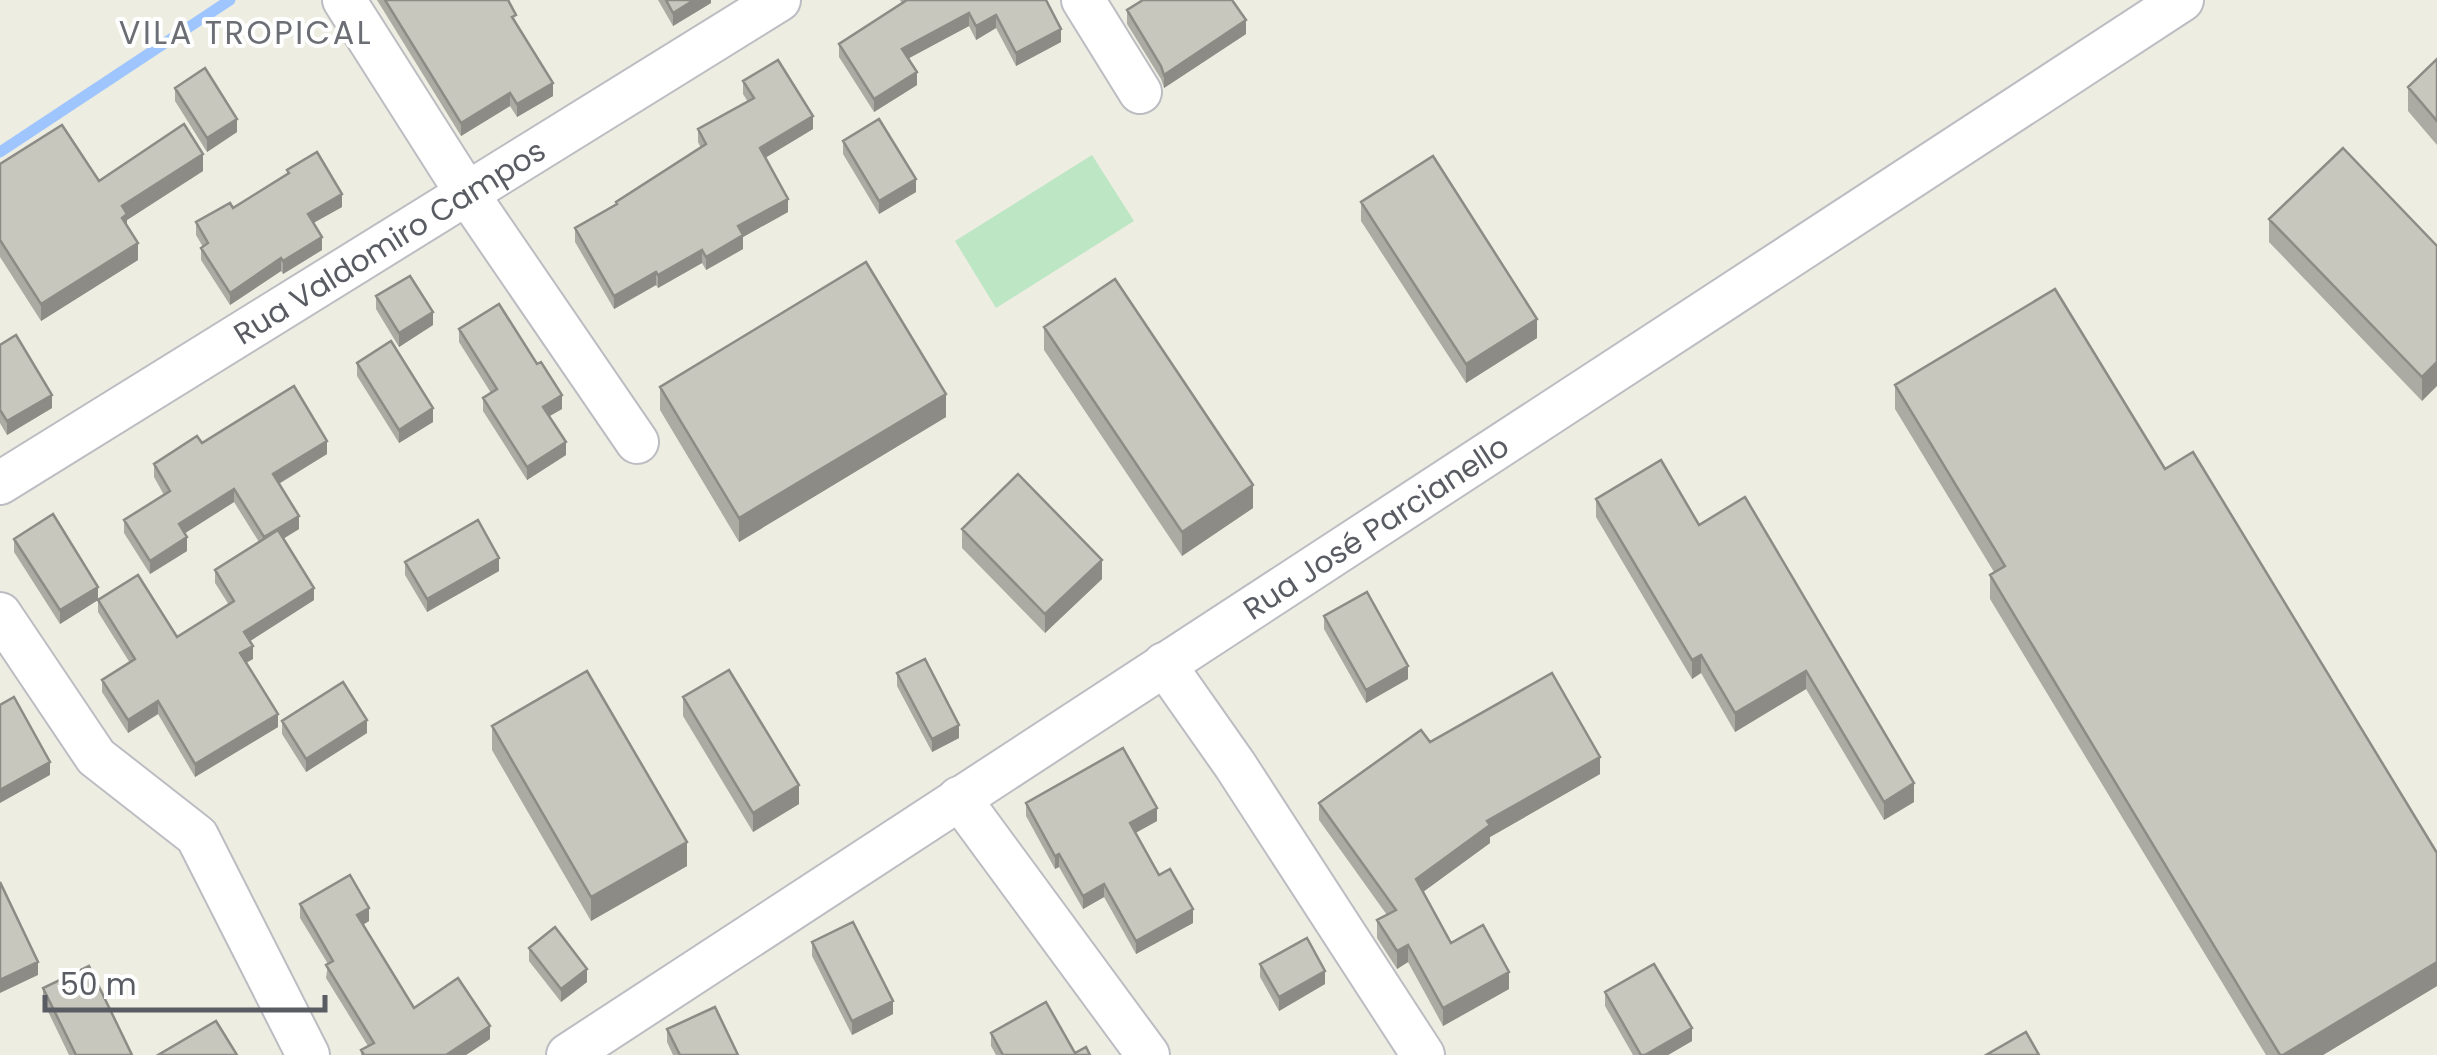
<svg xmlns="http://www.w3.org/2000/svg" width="2437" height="1055" viewBox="0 0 2437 1055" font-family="Poppins,sans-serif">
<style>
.green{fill:#bde6c4}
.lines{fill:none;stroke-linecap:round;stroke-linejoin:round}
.stream{stroke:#9fc5ff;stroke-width:11}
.minor-casing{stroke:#bcbdc3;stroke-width:46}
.minor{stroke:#fff;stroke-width:42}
.wall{fill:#acaba3}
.shaded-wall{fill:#8c8b85}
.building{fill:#c8c7be;stroke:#8c8b85;stroke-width:2.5}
.labels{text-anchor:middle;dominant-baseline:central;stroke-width:8;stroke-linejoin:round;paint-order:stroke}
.street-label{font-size:30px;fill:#5a5c63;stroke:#fff}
.neighbourhood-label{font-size:32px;letter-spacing:2.5px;fill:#6b6e75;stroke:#fff}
</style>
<rect width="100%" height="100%" fill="#edede1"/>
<!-- green -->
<path class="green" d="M 1092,155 L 1134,221 L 996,308 L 955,241 Z"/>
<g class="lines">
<!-- stream -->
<path class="stream" d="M 0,152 L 230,0"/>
<!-- minor casing -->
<g class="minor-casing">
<g id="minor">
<path d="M 344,0 L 466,192 L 637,442"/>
<path d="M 1083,0 L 1140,92"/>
<path id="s1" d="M 0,483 L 779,0"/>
<path d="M 0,614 L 96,757 L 197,836 L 308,1055"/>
<path d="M 1164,664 L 1235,765 L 1423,1055"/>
<path d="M 959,798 L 1148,1055"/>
<path id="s2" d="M 568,1055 L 2182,0"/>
</g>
</g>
<!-- minor -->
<use href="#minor" class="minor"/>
</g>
<!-- wall -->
<path class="wall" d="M 377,0 L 508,0 L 516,23 L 553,96 L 517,117 L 510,106 L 461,136 Z
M 658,0 L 711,0 L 711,3 L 673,26 Z
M 900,0 L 1046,0 L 1061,42 L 1016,66 L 996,28 L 976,40 L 969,26 L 908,58 L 917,85 L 874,112 L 839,57 L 839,44 L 902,3 Z
M 1127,10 L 1246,34 L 1164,88 L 1161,79 L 1127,24 Z
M 2437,59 L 2437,145 L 2408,111 L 2408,87 Z
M 743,81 L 813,129 L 765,158 L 788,212 L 743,237 L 743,249 L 706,270 L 702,263 L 658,288 L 656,285 L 614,309 L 575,242 L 575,228 L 616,205 L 616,202 L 701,148 L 698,142 L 698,129 L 748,102 L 743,94 Z
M 175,88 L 237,132 L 207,152 L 175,101 Z
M 843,141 L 916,192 L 879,214 L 843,154 Z
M 0,164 L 99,181 L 203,171 L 127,220 L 127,226 L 138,260 L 41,321 L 0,257 Z
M 287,170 L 342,207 L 313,223 L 322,250 L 283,274 L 281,271 L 230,305 L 201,260 L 201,248 L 203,247 L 196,235 L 196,222 L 233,208 L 287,174 Z
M 1361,202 L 1537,338 L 1466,383 L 1361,221 Z
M 2269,219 L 2437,246 L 2422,401 L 2269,242 Z
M 376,296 L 433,325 L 399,347 L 376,309 Z
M 1044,327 L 1253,508 L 1182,556 L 1044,350 Z
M 459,329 L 562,409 L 549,416 L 566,455 L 527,480 L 483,411 L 483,398 L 491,393 L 459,342 Z
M 0,345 L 52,408 L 7,435 L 0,423 Z
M 357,363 L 433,422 L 399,443 L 357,376 Z
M 1895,385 L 2165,469 L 2437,853 L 2437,986 L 2323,1055 L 2266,1055 L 1990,599 L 1990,575 L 1994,572 L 1895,409 Z
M 660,387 L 946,417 L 739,542 L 660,410 Z
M 202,443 L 327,454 L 279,484 L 299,529 L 283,538 L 314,600 L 250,641 L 253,659 L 246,663 L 278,727 L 195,777 L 158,714 L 128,733 L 102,692 L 102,680 L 130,663 L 98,612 L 98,600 L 60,624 L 14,552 L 14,539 L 98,599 L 177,637 L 229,605 L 215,583 L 215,570 L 259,542 L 234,502 L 185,533 L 187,551 L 150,574 L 124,533 L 124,520 L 164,495 L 154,477 L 154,464 Z
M 1596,499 L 1699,525 L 1914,802 L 1884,820 L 1806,689 L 1735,732 L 1701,673 L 1692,679 L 1596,517 Z
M 962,529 L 1102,579 L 1045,633 L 962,548 Z
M 405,562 L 499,571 L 427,612 L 405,575 Z
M 1324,616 L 1408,679 L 1366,703 L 1324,629 Z
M 897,673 L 959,738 L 932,752 L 897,686 Z
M 683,697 L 799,804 L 753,832 L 683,716 Z
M 282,721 L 367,733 L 306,772 L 282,734 Z
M 492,726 L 687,866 L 591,921 L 492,750 Z
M 1430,742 L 1600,774 L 1490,837 L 1490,843 L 1423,892 L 1451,943 L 1509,989 L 1443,1026 L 1408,962 L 1397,969 L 1377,938 L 1377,920 L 1387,915 L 1319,820 L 1319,803 Z
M 1026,803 L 1157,821 L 1135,833 L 1159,875 L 1193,923 L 1136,954 L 1104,897 L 1083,909 L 1059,867 L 1055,869 L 1026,816 Z
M 300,904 L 369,921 L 363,925 L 414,1008 L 490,1039 L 466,1055 L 361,1055 L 361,1050 L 368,1046 L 326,978 L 328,964 L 300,918 Z
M 812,942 L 893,1014 L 852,1035 L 812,956 Z
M 529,948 L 587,982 L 561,1002 L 529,961 Z
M 1260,964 L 1325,984 L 1279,1011 L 1260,977 Z
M 43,988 L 132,1055 L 69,1055 L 43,1001 Z
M 1605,992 L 1692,1041 L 1668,1055 L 1633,1055 L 1605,1006 Z
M 667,1029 L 738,1055 L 673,1055 L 667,1042 Z
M 991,1033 L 1075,1053 L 1090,1055 L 996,1055 L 991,1046 Z"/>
<!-- shaded-wall -->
<path class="shaded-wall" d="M 694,0 L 711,0 L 711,3 L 673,26 L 673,13 Z
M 969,13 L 969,26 L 902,62 L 902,49 Z
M 996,15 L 996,28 L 976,40 L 976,26 Z
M 1246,20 L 1246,34 L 1164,88 L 1164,75 Z
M 1061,29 L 1061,42 L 1016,66 L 1016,53 Z
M 917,72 L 917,85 L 874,112 L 874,99 Z
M 553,83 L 553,96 L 517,117 L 517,104 Z
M 510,93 L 510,106 L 461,136 L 461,123 Z
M 813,116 L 813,129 L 760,161 L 760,148 Z
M 237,119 L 237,132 L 207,152 L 207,138 Z
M 203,154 L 203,171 L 127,220 L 127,231 L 122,235 L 122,206 Z
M 916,179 L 916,192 L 879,214 L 879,201 Z
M 342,194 L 342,207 L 308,226 L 308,214 Z
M 788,199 L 788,212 L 743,237 L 743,249 L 706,270 L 706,257 L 738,226 Z
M 322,237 L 322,250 L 283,274 L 283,261 Z
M 138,243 L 138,260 L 41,321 L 41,304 Z
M 702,250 L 702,263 L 658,288 L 658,275 Z
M 281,258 L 281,271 L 230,305 L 230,293 Z
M 656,272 L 656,285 L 614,309 L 614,296 Z
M 433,312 L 433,325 L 399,347 L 399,333 Z
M 1537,319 L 1537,338 L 1466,383 L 1466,364 Z
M 2437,362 L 2437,386 L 2422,401 L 2422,377 Z
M 946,394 L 946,417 L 739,542 L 739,518 Z
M 52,395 L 52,408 L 7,435 L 7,421 Z
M 562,395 L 562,409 L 543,420 L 543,407 Z
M 433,408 L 433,422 L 399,443 L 399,430 Z
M 327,441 L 327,454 L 273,487 L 273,474 Z
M 566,442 L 566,455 L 527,480 L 527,467 Z
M 1253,485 L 1253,508 L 1182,556 L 1182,532 Z
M 234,489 L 234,502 L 179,537 L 179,524 Z
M 299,516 L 299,529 L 264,551 L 264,537 Z
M 187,537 L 187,551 L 150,574 L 150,561 Z
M 499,558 L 499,571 L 427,612 L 427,599 Z
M 1102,560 L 1102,579 L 1045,633 L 1045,614 Z
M 98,587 L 98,600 L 60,624 L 60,610 Z
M 314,588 L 314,600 L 244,645 L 244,632 Z
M 253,646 L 253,659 L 240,666 L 240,653 Z
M 1701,655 L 1701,673 L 1692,679 L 1692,660 Z
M 1408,666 L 1408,679 L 1366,703 L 1366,690 Z
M 1806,671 L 1806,689 L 1735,732 L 1735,713 Z
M 158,701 L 158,714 L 128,733 L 128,720 Z
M 278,714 L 278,727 L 195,777 L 195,764 Z
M 367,720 L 367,733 L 306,772 L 306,759 Z
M 959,725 L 959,738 L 932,752 L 932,739 Z
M 1600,757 L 1600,774 L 1490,837 L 1490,843 L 1416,897 L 1416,879 L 1487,821 Z
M 50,762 L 50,775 L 0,803 L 0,790 Z
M 1914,783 L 1914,802 L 1884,820 L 1884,802 Z
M 799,785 L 799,804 L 753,832 L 753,813 Z
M 1157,808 L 1157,821 L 1130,836 L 1130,823 Z
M 687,842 L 687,866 L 591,921 L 591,897 Z
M 1059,854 L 1059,867 L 1055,869 L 1055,856 Z
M 1104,884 L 1104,897 L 1083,909 L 1083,896 Z
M 369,908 L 369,921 L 357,928 L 357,915 Z
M 1193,909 L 1193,923 L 1136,954 L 1136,941 Z
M 1408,945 L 1408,962 L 1397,969 L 1397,951 Z
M 38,962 L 38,975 L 0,993 L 0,980 Z
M 2437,962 L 2437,986 L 2323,1055 L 2283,1055 Z
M 587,969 L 587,982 L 561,1002 L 561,989 Z
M 1325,971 L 1325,984 L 1279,1011 L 1279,997 Z
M 1509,972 L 1509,989 L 1443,1026 L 1443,1008 Z
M 893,1001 L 893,1014 L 852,1035 L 852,1021 Z
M 490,1026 L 490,1039 L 466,1055 L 446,1055 Z
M 1692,1028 L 1692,1041 L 1668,1055 L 1645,1055 Z"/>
<!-- building -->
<path class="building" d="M 385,0 L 508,0 L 516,15 L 512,17 L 553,83 L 517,104 L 510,93 L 461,123 Z
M 666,0 L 694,0 L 673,13 Z
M 907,0 L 1046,0 L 1061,29 L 1016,53 L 996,15 L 976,26 L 969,13 L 902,49 L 917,72 L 874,99 L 839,44 Z
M 1143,0 L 1232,0 L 1246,20 L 1164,75 L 1161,66 L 1127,10 Z
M 2437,59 L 2437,121 L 2408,87 Z
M 778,60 L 813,116 L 760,148 L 788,199 L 738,226 L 743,235 L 706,257 L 702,250 L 658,275 L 656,272 L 614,296 L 575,228 L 617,204 L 616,202 L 706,144 L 698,129 L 754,98 L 743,81 Z
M 205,68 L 237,119 L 207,138 L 175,88 Z
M 879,119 L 916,179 L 879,201 L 843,141 Z
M 184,124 L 203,154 L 122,206 L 127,214 L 122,218 L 138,243 L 41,304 L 0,240 L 0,164 L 62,125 L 99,181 Z
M 2343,148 L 2437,246 L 2437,362 L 2422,377 L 2269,219 Z
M 317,152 L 342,194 L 308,214 L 322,237 L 283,261 L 281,258 L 230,293 L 201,248 L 208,243 L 196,222 L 230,203 L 233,208 L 289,173 L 287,170 Z
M 1433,156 L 1537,319 L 1466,364 L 1361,202 Z
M 866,262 L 946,394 L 739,518 L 660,387 Z
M 410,276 L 433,312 L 399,333 L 376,296 Z
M 1115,279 L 1253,485 L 1182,532 L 1044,327 Z
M 2055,289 L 2165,469 L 2193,452 L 2437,853 L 2437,962 L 2283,1055 L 2280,1055 L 1990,575 L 2005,566 L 1895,385 Z
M 499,304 L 537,364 L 541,362 L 562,395 L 543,407 L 566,442 L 527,467 L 483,398 L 497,389 L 459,329 Z
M 16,335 L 52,395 L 7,421 L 0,410 L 0,345 Z
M 391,341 L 433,408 L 399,430 L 357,363 Z
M 294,386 L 327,441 L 273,474 L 299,516 L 264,537 L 234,489 L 179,524 L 187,537 L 150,561 L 124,520 L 170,491 L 154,464 L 197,436 L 202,443 Z
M 1661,460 L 1699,525 L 1745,497 L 1914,783 L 1884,802 L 1806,671 L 1735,713 L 1701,655 L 1692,660 L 1596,499 Z
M 1018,474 L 1102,560 L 1045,614 L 962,529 Z
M 53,514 L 98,587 L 60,610 L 14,539 Z
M 478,520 L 499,558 L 427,599 L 405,562 Z
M 278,530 L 314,588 L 244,632 L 253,646 L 240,653 L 278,714 L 195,764 L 158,701 L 128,720 L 102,680 L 135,659 L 98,600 L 138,575 L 177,637 L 234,601 L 215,570 Z
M 1367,592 L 1408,666 L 1366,690 L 1324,616 Z
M 925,659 L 959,725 L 932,739 L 897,673 Z
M 729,670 L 799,785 L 753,813 L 683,697 Z
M 587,671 L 687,842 L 591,897 L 492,726 Z
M 1552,673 L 1600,757 L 1487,821 L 1490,825 L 1416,879 L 1451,943 L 1483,925 L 1509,972 L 1443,1008 L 1408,945 L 1397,951 L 1377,920 L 1396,910 L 1319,803 L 1421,730 L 1430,742 Z
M 343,682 L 367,720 L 306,759 L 282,721 Z
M 14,697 L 50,762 L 0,790 L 0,705 Z
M 1123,748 L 1157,808 L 1130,823 L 1159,875 L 1170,869 L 1193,909 L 1136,941 L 1104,884 L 1083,896 L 1059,854 L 1055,856 L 1026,803 Z
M 350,875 L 369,908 L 357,915 L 414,1008 L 458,978 L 490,1026 L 446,1055 L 364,1055 L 361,1050 L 374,1043 L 326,965 L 333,961 L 300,904 Z
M 0,882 L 38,962 L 0,980 Z
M 853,922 L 893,1001 L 852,1021 L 812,942 Z
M 555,927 L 587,969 L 561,989 L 529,948 Z
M 1307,938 L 1325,971 L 1279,997 L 1260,964 Z
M 1654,964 L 1692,1028 L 1645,1055 L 1641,1055 L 1605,992 Z
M 89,966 L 132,1055 L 76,1055 L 43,988 Z
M 1046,1002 L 1075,1053 L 1086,1047 L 1090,1055 L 1003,1055 L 991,1033 Z
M 715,1007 L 738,1055 L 680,1055 L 667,1029 Z
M 216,1021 L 237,1055 L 158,1055 Z
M 2026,1032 L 2039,1055 L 1986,1055 Z"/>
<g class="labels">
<!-- street labels -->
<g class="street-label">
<text stroke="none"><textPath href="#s1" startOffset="458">Rua Valdomiro Campos</textPath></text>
<text stroke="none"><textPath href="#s2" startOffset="965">Rua José Parcianello</textPath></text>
</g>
<!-- neighbourhood labels -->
<g class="neighbourhood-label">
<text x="246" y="32">VILA TROPICAL</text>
</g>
</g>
<!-- scale -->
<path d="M45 995v15h280v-15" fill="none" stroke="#5a5c63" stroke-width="5"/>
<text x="60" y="995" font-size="30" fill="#5a5c63" stroke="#ffffff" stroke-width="8" paint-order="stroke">50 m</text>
</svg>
